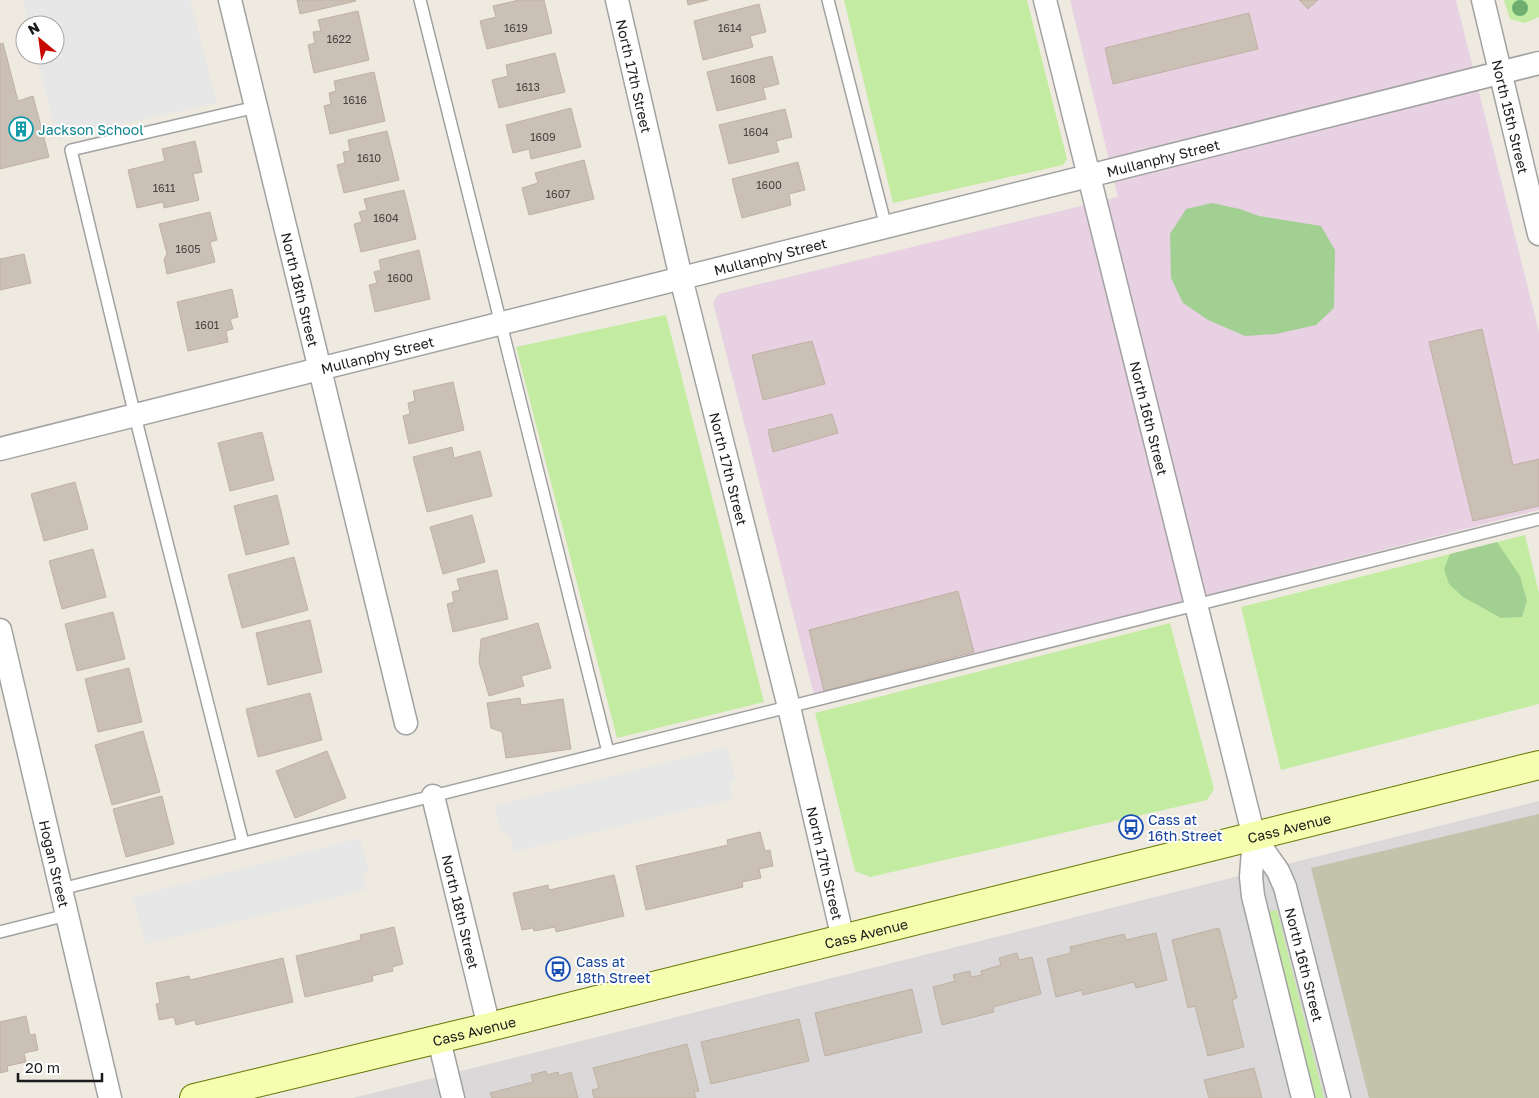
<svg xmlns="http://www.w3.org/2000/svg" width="1539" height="1098" viewBox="0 0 1539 1098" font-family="'Golos Text',sans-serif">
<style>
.residential{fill:#dad8d8}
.industrial{fill:#e7d1e2}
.construction{fill:#c1c3ab}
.grass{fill:#c3eca2}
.forest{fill:#a1d092}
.parking{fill:#e7e7e7}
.building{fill:#cac0b6;stroke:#c0b1a2}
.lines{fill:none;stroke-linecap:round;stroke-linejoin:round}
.lane-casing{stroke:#a2a2a2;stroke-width:14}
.street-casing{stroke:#a2a2a2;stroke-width:25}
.secondary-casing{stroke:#637500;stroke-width:30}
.lane{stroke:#fff;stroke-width:11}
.street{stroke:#fff;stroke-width:22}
.secondary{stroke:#f5fdaf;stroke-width:28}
.tree{fill:#6eaf70}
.labels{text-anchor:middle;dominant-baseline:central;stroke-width:4;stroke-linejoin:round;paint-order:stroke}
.number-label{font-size:11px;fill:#474442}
.street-label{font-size:14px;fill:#1b1b1b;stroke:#fff}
.culture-label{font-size:14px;fill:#0d838f;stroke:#fff;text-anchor:start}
.transit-label{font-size:14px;fill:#164399;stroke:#fff;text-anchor:start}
</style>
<rect width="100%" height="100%" fill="#eeeae0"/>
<!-- residential -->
<path class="residential" d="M 1539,801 L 1539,1098 L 353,1098 Z"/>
<!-- industrial -->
<path class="industrial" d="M 1070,0 L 1456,0 L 1539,332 L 1539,510 L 814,695 L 713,302 L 719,294 L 1118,197 Z"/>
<!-- construction -->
<path class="construction" d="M 1539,814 L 1539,1098 L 1369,1098 L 1311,868 Z"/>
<!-- grass -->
<path class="grass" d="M 844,0 L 1027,0 L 1067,159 L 1063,165 L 893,203 Z
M 1504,0 L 1539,0 L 1539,17 L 1525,23 L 1510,19 Z
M 666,315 L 764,702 L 617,738 L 516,347 Z
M 1525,535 L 1539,593 L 1539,704 L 1281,770 L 1241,607 Z
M 1170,623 L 1214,789 L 1207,800 L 870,877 L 855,871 L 815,713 Z
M 1277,910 L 1324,1098 L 1314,1098 L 1268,912 Z"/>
<!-- forest -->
<path class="forest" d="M 1212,203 L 1240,209 L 1259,216 L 1321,226 L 1335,250 L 1334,308 L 1316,325 L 1276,334 L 1245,336 L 1208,320 L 1183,303 L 1171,278 L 1170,234 L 1186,209 Z
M 1497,542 L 1520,576 L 1527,601 L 1522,617 L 1501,618 L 1463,597 L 1449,584 L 1444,569 L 1450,554 Z"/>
<!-- parking -->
<path class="parking" d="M 22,0 L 190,0 L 217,103 L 57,138 L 36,55 L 55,55 L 55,25 L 29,25 Z
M 727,747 L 736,781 L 729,783 L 733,799 L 513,852 L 509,835 L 501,833 L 494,806 Z
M 360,838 L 369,872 L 362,874 L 366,890 L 146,944 L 132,897 Z"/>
<!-- building -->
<path class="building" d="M 297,0 L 355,0 L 356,1 L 300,14 Z
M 519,0 L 544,0 L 552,33 L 487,49 L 480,21 L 496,17 L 493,6 Z
M 687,0 L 708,0 L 688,5 Z
M 1299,0 L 1318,0 L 1308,9 Z
M 759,4 L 766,32 L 750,36 L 753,47 L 703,60 L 694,21 Z
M 358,11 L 369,60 L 314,73 L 308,45 L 315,43 L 313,32 L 321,31 L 318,20 Z
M 1249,13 L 1258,49 L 1113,84 L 1105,48 Z
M 3,43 L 18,101 L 33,96 L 49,157 L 0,169 L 0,44 Z
M 555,53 L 565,92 L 499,108 L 492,80 L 508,76 L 506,65 Z
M 772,56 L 779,84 L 763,88 L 766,99 L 717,111 L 707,72 Z
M 374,72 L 385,121 L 330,134 L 324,106 L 331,104 L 329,93 L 336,91 L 334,81 Z
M 571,108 L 581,147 L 531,159 L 529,149 L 513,153 L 506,125 Z
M 785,109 L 792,137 L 776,141 L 779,152 L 729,164 L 719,125 Z
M 387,131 L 399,180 L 344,193 L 337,165 L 345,163 L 343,152 L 350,151 L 348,140 Z
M 195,141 L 202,172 L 193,174 L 199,200 L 164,208 L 163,202 L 137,208 L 128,170 L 165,161 L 162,149 Z
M 584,160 L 594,199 L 529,215 L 522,188 L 538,183 L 535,173 Z
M 798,162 L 805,190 L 789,194 L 791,205 L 742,218 L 732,179 Z
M 404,190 L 416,239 L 361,252 L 354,224 L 362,222 L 359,212 L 367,210 L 364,199 Z
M 210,212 L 217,240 L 210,242 L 215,262 L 167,274 L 164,259 L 167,254 L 159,224 Z
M 419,250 L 430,299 L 375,312 L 369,285 L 377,283 L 374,272 L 381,270 L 379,260 Z
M 24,254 L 31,283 L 0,290 L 0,259 Z
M 232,289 L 238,317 L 230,319 L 233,329 L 226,331 L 228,342 L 188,351 L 177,302 Z
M 1482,329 L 1513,465 L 1539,459 L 1539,506 L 1473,521 L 1429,342 Z
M 812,341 L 825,384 L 763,400 L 752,355 Z
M 453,382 L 464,430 L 409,444 L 403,416 L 410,414 L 408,403 L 415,401 L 413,391 Z
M 832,414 L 838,433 L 773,452 L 768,430 Z
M 262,432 L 274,480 L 230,491 L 218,443 Z
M 452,447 L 454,458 L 480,451 L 492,496 L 427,512 L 413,457 Z
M 75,482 L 88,529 L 44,541 L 31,494 Z
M 277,495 L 289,544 L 246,555 L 234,506 Z
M 472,515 L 485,562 L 443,574 L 430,527 Z
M 93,549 L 106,597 L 62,609 L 49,561 Z
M 294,557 L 308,610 L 242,628 L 228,575 Z
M 497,570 L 508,619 L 453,632 L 447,604 L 454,602 L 452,592 L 460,590 L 457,579 Z
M 958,591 L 974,652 L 824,691 L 809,630 Z
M 113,612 L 125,659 L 77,671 L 65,624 Z
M 310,620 L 322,672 L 268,685 L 256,633 Z
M 538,623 L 551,668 L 521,676 L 524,686 L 489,696 L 479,662 L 481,639 Z
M 129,668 L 142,722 L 98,732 L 85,679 Z
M 310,693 L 322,740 L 258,757 L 246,709 Z
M 520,698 L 521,705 L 563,699 L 571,749 L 506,758 L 502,732 L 491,728 L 487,703 Z
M 143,731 L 160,792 L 112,805 L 95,745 Z
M 327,751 L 346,798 L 295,818 L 276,771 Z
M 162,796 L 174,844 L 126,857 L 113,809 Z
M 760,832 L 765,851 L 770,850 L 773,866 L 759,869 L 761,878 L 742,882 L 743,887 L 646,910 L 636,866 L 728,845 L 727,840 Z
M 614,875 L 624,916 L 556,932 L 555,927 L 534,931 L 533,928 L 522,930 L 513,893 L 548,885 L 549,890 Z
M 394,927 L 403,964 L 392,967 L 393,971 L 372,976 L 373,981 L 305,997 L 296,956 L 361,940 L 360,935 Z
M 1219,928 L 1237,998 L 1232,1000 L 1244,1047 L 1208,1056 L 1195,1006 L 1188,1008 L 1172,940 Z
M 1156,933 L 1167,980 L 1136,988 L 1134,982 L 1083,995 L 1082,990 L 1056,997 L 1047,959 L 1071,953 L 1070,947 L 1124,934 L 1126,940 Z
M 1017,953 L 1019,960 L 1032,957 L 1041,994 L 993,1007 L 994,1012 L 942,1025 L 933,987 L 955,981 L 953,975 L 970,971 L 971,977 L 982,975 L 981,971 L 1001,965 L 999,958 Z
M 283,958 L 293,1002 L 196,1025 L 195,1020 L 176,1025 L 174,1017 L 159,1020 L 156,1004 L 160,1003 L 156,983 L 189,976 L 190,980 Z
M 912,989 L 922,1032 L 825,1056 L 815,1013 Z
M 26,1016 L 30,1035 L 35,1034 L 38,1050 L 24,1053 L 26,1062 L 7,1066 L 8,1071 L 0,1073 L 0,1022 Z
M 799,1019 L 809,1061 L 711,1084 L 701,1042 Z
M 687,1044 L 699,1091 L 694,1092 L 696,1098 L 594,1098 L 592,1090 L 599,1088 L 593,1068 Z
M 1254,1068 L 1262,1098 L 1209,1098 L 1204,1080 Z
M 546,1071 L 547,1075 L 558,1072 L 559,1076 L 571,1072 L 578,1098 L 492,1098 L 490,1093 L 533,1082 L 531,1075 Z"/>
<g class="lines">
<!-- lane casing -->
<g class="lane-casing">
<path id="lane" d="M 420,0 L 608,752
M 828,0 L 886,227
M 243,843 L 135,416 L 71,150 L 256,107
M 61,889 L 1539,519
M 0,932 L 67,915"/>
</g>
<!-- street casing -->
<g class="street-casing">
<g id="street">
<path id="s1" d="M 230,0 L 406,723"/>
<path id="s2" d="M 617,0 L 681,278 L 789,707 L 843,939"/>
<path id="s3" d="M 1045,0 L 1254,837 L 1251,877 L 1253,896 L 1303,1098"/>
<path id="s4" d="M 1483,0 L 1539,234"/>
<path id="s5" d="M 0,449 L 1539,63"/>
<path id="s6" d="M 0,630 L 110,1098"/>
<path id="s7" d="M 433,796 L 489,1027"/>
<path id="s8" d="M 1254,837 L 1278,871 L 1285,887 L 1339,1098"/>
<path d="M 439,1040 L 453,1098"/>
</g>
</g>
<!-- secondary casing -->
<g class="secondary-casing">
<g id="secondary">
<path id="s9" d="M 194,1098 L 489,1027 L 1539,765"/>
</g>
</g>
<!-- lane -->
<use href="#lane" class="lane"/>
<!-- street -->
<use href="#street" class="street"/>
<!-- secondary -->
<use href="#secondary" class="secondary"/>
</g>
<!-- trees -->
<circle class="tree" cx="1520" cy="8" r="8"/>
<!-- icons -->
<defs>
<g id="building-ring" transform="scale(1.25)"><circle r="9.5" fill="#fff" stroke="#0f9aa8" stroke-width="1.5"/><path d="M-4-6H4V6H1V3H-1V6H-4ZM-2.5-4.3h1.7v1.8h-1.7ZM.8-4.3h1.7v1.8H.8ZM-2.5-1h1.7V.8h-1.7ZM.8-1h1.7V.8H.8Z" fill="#0f9aa8"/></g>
<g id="bus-ring" transform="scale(1.25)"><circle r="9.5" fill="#fff" stroke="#1a4fb4" stroke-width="1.5"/><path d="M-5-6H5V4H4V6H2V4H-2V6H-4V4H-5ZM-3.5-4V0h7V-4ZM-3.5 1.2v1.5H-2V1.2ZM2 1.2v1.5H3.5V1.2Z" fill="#1a4fb4"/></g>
</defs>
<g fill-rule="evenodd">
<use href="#building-ring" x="21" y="129"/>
<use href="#bus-ring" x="1131" y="827"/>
<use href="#bus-ring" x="558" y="969"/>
</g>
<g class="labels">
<!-- number labels -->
<g class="number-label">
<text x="516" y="27">1619</text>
<text x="730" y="27">1614</text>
<text x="339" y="38">1622</text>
<text x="743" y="78">1608</text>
<text x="528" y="86">1613</text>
<text x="355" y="99">1616</text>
<text x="756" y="131">1604</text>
<text x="543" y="136">1609</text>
<text x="369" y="157">1610</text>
<text x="769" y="184">1600</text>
<text x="164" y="187">1611</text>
<text x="558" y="193">1607</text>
<text x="386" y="217">1604</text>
<text x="188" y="248">1605</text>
<text x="400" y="277">1600</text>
<text x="207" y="324">1601</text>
</g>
<!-- street labels -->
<g class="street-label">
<text stroke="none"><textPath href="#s2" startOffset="78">North 17th Street</textPath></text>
<text stroke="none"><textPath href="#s4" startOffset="120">North 15th Street</textPath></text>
<text stroke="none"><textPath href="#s5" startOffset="1199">Mullanphy Street</textPath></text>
<text stroke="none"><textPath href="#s5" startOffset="794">Mullanphy Street</textPath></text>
<text stroke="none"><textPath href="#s1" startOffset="298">North 18th Street</textPath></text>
<text stroke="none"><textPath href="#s5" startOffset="389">Mullanphy Street</textPath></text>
<text stroke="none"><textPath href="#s3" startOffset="431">North 16th Street</textPath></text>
<text stroke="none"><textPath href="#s2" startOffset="482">North 17th Street</textPath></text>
<text stroke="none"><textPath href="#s9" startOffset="1128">Cass Avenue</textPath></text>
<text stroke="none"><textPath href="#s2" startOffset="888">North 17th Street</textPath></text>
<text stroke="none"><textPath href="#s6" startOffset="240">Hogan Street</textPath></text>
<text stroke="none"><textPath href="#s7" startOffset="119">North 18th Street</textPath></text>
<text stroke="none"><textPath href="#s9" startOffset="692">Cass Avenue</textPath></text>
<text stroke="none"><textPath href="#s8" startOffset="139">North 16th Street</textPath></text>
<text stroke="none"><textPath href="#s9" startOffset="288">Cass Avenue</textPath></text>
</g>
<!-- culture labels -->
<g class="culture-label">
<text x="38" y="129">Jackson School</text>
</g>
<!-- transit labels -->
<g class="transit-label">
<text x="1148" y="819">Cass at<tspan x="1148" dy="16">16th Street</tspan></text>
<text x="576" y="961">Cass at<tspan x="576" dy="16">18th Street</tspan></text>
</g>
</g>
<!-- north arrow -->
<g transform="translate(40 40) rotate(331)"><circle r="24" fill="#ffffff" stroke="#a4a4a4"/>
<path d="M0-4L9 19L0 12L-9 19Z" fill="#c70900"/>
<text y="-8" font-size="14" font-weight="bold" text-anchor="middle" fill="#1b1b1b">N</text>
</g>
<!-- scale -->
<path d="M18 1073v8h84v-8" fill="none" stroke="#1b1b1b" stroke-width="2.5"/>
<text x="25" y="1073" font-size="15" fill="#1b1b1b" stroke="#ffffff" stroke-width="4" paint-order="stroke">20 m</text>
</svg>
